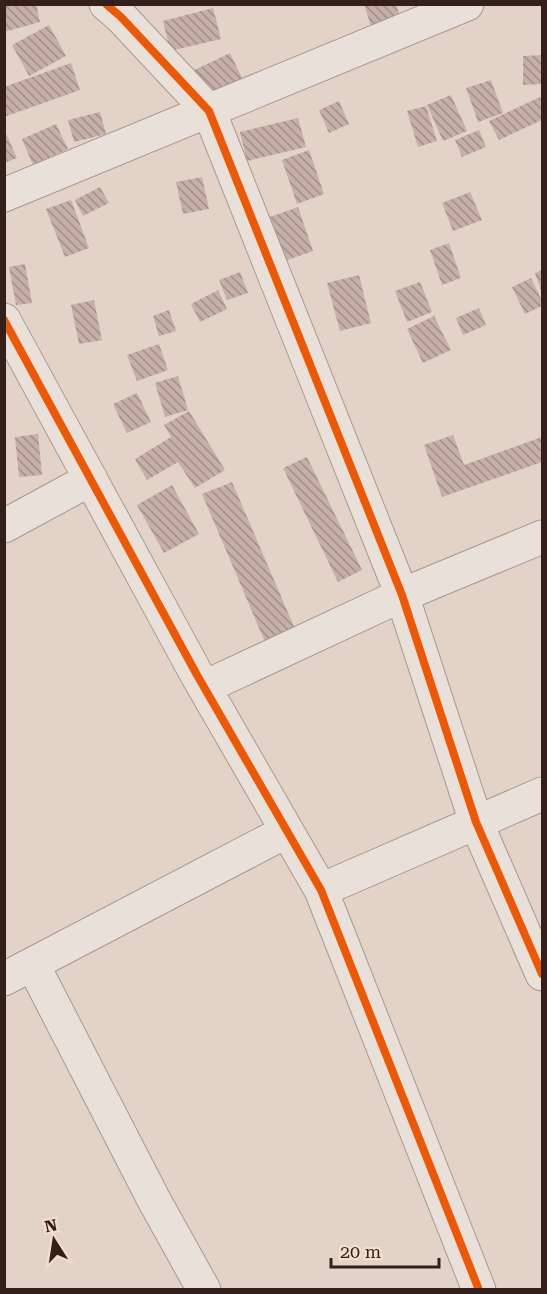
<svg xmlns="http://www.w3.org/2000/svg" width="547" height="1294" viewBox="0 0 547 1294" font-family="'Roboto Serif',serif">
<style>
.building{fill:url(#building-back-hatch)}
.lines{fill:none;stroke-linecap:round;stroke-linejoin:round}
.minor-casing{stroke:#a79891;stroke-width:35}
.minor{stroke:#eae0da;stroke-width:33}
.cycleway-casing{stroke:#f5ddcc;stroke-width:11}
.cycleway{stroke:#e8590c;stroke-width:8}
</style>
<defs>
<pattern id="building-back-hatch" width="6" height="6" patternUnits="userSpaceOnUse" patternTransform="scale(1.5)"><rect width="6" height="6" fill="#c6afa8"/><path d="M-1 5l2 2M0 0l6 6M5-1l2 2" fill="none" stroke="#a28e88"/></pattern>
</defs>
<rect width="100%" height="100%" fill="#e3d2c7"/>
<!-- building -->
<path class="building" d="M 4,4 L 36,4 L 40,22 L 4,32 Z
M 364,4 L 396,4 L 401,21 L 372,30 Z
M 213,8 L 221,39 L 170,51 L 163,21 Z
M 49,25 L 66,56 L 29,76 L 12,45 Z
M 230,53 L 244,82 L 196,105 L 182,76 Z
M 542,55 L 542,84 L 523,85 L 523,56 Z
M 71,63 L 80,90 L 4,117 L 4,87 Z
M 491,80 L 503,113 L 478,122 L 466,88 Z
M 451,95 L 467,131 L 443,141 L 427,105 Z
M 540,97 L 542,103 L 542,120 L 499,140 L 489,121 Z
M 339,101 L 349,124 L 329,133 L 319,110 Z
M 426,106 L 437,141 L 418,147 L 407,111 Z
M 100,112 L 106,134 L 74,142 L 68,120 Z
M 298,118 L 306,147 L 247,161 L 240,132 Z
M 56,124 L 68,149 L 33,165 L 22,139 Z
M 4,129 L 17,158 L 4,163 Z
M 479,130 L 486,147 L 462,157 L 455,140 Z
M 309,150 L 324,194 L 297,204 L 282,160 Z
M 202,177 L 209,209 L 183,214 L 176,182 Z
M 100,187 L 109,203 L 83,216 L 75,200 Z
M 470,192 L 482,220 L 453,231 L 442,203 Z
M 71,200 L 89,248 L 65,257 L 46,209 Z
M 298,207 L 313,251 L 282,262 L 267,218 Z
M 449,243 L 461,278 L 442,285 L 430,250 Z
M 25,264 L 32,303 L 16,305 L 9,267 Z
M 542,270 L 542,293 L 535,273 Z
M 240,272 L 248,293 L 227,300 L 219,280 Z
M 359,275 L 371,323 L 340,331 L 327,283 Z
M 531,278 L 542,301 L 542,306 L 525,314 L 512,287 Z
M 420,282 L 432,312 L 407,322 L 395,291 Z
M 218,290 L 227,309 L 200,322 L 191,304 Z
M 94,300 L 102,340 L 79,344 L 71,305 Z
M 479,308 L 486,325 L 463,335 L 456,318 Z
M 169,310 L 176,331 L 159,336 L 153,316 Z
M 434,316 L 451,350 L 423,363 L 407,329 Z
M 159,344 L 168,370 L 137,381 L 127,355 Z
M 178,376 L 188,410 L 165,417 L 155,383 Z
M 137,393 L 151,422 L 127,433 L 113,404 Z
M 189,411 L 225,470 L 195,488 L 178,462 L 147,480 L 135,459 L 171,437 L 164,425 Z
M 38,434 L 42,475 L 19,477 L 15,437 Z
M 453,435 L 464,465 L 542,437 L 542,462 L 442,497 L 424,445 Z
M 307,457 L 362,570 L 338,582 L 283,468 Z
M 232,482 L 295,629 L 265,642 L 202,494 Z
M 172,485 L 199,534 L 164,553 L 137,505 Z"/>
<g class="lines">
<!-- minor casing -->
<g class="minor-casing">
<path id="minor" d="M 106,4 L 121,17 L 209,111 L 402,595 L 476,822 L 542,974
M 4,195 L 467,4
M 4,320 L 197,675 L 321,890 L 479,1290
M 4,526 L 91,479
M 205,687 L 402,595 L 542,537
M 321,890 L 542,794
M 33,965 L 154,1200 L 204,1290
M 4,979 L 287,831"/>
</g>
<!-- minor -->
<use href="#minor" class="minor"/>
<!-- cycleway casing -->
<g class="cycleway-casing">
<path id="cycleway" d="M 106,4 L 121,17 L 209,111 L 402,595 L 476,822 L 542,974
M 4,320 L 197,675 L 321,890 L 479,1290"/>
</g>
<!-- cycleway -->
<use href="#cycleway" class="cycleway"/>
</g>
<!-- border -->
<rect width="547" height="1294" fill="none" stroke="#341f1b" stroke-width="12"/>
<!-- north arrow -->
<g transform="translate(54 1240) rotate(348)" stroke="#f5ddcc" stroke-width="4.5" paint-order="stroke">
<path d="M0-4.5L10 22L0 15L-10 22Z" fill="#341f1b"/>
<text y="-9" font-size="16" font-weight="bold" text-anchor="middle" fill="#341f1b">N</text>
</g>
<!-- scale -->
<path d="M331 1258v9h108v-9" fill="none" stroke="#341f1b" stroke-width="3"/>
<text x="340" y="1258" font-size="18" fill="#341f1b" stroke="#f5ddcc" stroke-width="4.5" paint-order="stroke">20 m</text>
</svg>
